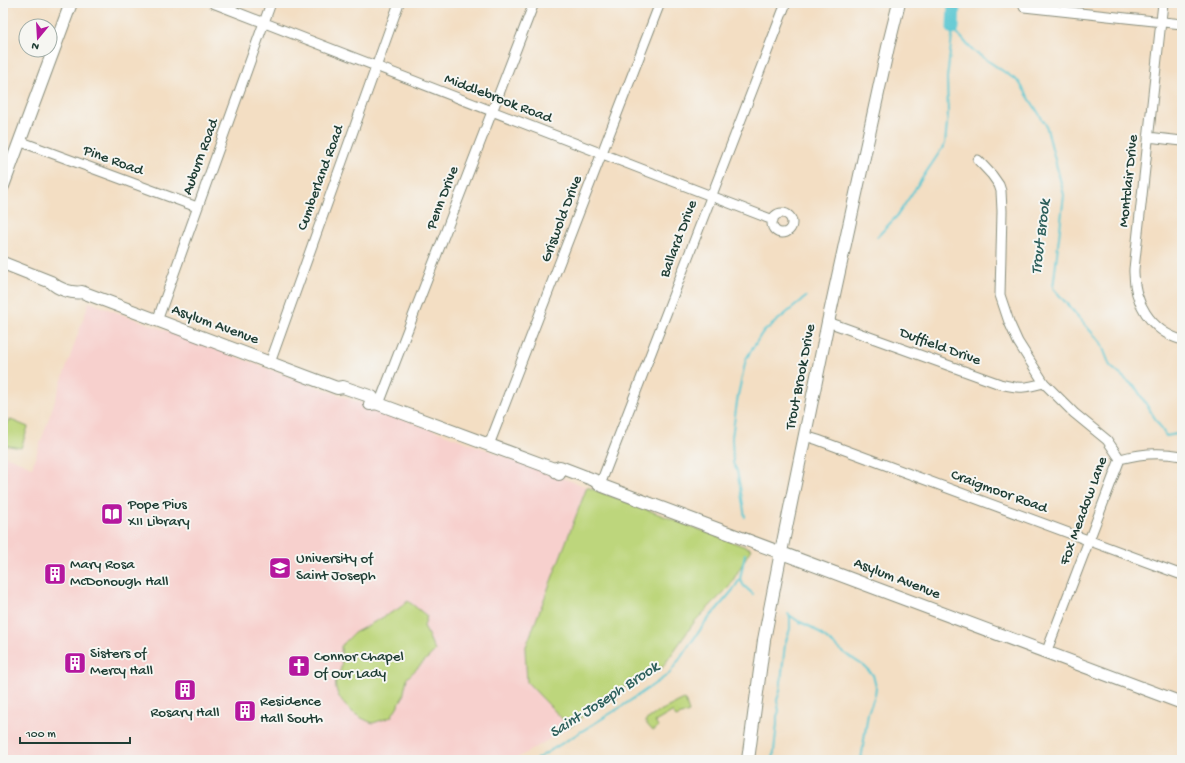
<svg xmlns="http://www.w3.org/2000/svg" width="1185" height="763" viewBox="0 0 1185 763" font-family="'Gochi Hand',sans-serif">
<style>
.built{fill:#f7d0cd}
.green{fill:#bdd67c;stroke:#6e8a58}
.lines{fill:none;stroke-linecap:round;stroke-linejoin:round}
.stream{stroke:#5ac7d2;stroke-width:2}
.river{stroke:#5ac7d2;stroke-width:13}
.street-casing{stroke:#898e7c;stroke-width:11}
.secondary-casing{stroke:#898e7c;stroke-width:14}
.street{stroke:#fff;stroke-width:9}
.secondary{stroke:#fff;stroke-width:12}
.labels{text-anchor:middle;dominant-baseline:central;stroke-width:4;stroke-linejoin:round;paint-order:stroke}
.street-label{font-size:15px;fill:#1f3d34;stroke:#f6f6f2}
.poi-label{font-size:15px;fill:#1f3d34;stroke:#f6f6f2;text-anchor:start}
.water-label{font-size:16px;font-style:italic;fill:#2e605c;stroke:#f6f6f2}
</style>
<rect width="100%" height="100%" fill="#f6f6f2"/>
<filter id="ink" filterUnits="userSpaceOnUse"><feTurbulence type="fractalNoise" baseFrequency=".025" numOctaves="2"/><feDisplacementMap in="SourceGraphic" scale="8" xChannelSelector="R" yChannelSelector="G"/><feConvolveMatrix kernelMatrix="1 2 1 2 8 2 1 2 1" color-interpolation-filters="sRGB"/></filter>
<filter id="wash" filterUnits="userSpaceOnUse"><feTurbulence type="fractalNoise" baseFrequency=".012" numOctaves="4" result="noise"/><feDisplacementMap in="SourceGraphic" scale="16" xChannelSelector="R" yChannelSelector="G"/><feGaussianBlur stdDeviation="0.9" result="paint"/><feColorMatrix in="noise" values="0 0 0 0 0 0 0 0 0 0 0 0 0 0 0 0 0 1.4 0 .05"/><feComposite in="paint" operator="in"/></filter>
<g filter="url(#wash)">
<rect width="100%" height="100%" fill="#f3dec3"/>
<!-- built -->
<path class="built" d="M 89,302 L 587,487 L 525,649 L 527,682 L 570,727 L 514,760 L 3,760 L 3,455 L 32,467 Z"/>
<!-- green -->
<path class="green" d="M 11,420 L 28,427 L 21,448 L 3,445 L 3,434 L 7,422 Z
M 587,487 L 751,549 L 729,587 L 695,621 L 662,668 L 617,691 L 616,694 L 617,699 L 614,701 L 605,698 L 570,727 L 527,682 L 525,649 Z
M 408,601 L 427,616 L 424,626 L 435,651 L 407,678 L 403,697 L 391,717 L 373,723 C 358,718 339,705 336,688 C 334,681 338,677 340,671 C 343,664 341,653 341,646 L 354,633 L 398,609 Z
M 684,699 L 685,700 L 689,712 L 676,717 L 672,712 L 655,722 L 658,727 L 653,731 L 645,722 L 645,721 L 658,712 Z"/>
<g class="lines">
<!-- stream -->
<path class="stream" d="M 953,28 L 972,50 L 1019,82 L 1046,125 L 1064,195 L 1053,288 L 1101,343 L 1110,366 L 1136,388 L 1166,436 L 1182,433
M 877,237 L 897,216 L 945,144 L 948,113 L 947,78 L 953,28
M 745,517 L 740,487 L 737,471 L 733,463 L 732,437 L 738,395 L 746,359 L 762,333 L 806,297
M 740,579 L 744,586 L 753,594
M 788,614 L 798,621 L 813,628 L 844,653 L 864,666 L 873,675 L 876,687 L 875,695 L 868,713 L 861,760
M 535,760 L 621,707 L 669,674 L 705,623 L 733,590 L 740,579 L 745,554
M 773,760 L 777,724 L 777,716 L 779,711 L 777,700 L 780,691 L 785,644 L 790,629 L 790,617 L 789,615"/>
<!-- river -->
<path class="river" d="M 953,28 L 954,3"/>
</g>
</g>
<g filter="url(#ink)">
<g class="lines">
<!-- street casing -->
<g class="street-casing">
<path id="street" d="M 213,3 L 773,220
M 1163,3 L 1134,269 C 1133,301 1150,331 1182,340
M 1024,7 L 1182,24
M 1148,137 L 1182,141
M 19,141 L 197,207
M 978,160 L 992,175 L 999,185 L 1001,191 L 1002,211 L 1000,295 L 1009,322 L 1018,342 L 1044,383 L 1074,413 L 1107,440 L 1120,459
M772 223a10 10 0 1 1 20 0a10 10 0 1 1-20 0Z
M 157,321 L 271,3
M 828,322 L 1000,384 C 1019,389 1025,388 1044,383
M 270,363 L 399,3
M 379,404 L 534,3
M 805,436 L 818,440 L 1182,575
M 489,445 L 660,3
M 1120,459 C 1141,453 1161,452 1182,456
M 600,485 L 786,3
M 1046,653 L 1120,459"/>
</g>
<!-- secondary casing -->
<g class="secondary-casing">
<path id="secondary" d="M 3,186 L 71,3
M 3,263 L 51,282 C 58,289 72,294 82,292 L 337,388 L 343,387 L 372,397 L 376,403
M 370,404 L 376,403 L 554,469 L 559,474
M 554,469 L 560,467 L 594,480 L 600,485 L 1182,703
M 748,760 L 764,640 L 781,552 L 828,322 L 888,47 L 899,3"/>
</g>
<!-- street -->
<use href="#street" class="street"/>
<!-- secondary -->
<use href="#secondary" class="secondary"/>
</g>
</g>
<!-- icons -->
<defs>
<g id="library-square" transform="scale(1.15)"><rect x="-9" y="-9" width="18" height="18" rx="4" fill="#b5179e" stroke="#f6f6f2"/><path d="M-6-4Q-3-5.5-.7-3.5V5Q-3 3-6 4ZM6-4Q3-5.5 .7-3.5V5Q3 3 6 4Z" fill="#fff"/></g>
<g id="university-square" transform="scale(1.15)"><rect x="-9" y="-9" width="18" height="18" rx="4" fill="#b5179e" stroke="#f6f6f2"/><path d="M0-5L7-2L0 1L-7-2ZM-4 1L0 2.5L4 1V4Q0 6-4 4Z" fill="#fff"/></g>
<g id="building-square" transform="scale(1.15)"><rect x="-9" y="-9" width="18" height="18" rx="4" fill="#b5179e" stroke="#f6f6f2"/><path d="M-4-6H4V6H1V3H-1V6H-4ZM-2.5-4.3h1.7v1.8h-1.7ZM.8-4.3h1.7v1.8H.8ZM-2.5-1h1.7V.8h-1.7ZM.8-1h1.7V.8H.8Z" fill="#fff"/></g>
<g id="church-square" transform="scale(1.15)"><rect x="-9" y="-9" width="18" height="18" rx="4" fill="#b5179e" stroke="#f6f6f2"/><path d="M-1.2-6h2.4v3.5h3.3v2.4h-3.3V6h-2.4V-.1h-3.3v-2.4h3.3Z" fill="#fff"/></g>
</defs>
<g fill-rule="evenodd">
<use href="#library-square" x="112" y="514"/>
<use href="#university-square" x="280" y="568"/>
<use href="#building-square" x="55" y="574"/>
<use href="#building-square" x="75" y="663"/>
<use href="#church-square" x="299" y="666"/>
<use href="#building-square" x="185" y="690"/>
<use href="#building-square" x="245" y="711"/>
</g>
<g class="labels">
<!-- street labels -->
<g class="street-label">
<text transform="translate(498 99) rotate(21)">Middlebrook Road</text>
<text transform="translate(201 157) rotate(-70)">Auburn Road</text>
<text transform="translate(113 161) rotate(20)">Pine Road</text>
<text transform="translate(321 178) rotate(-70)">Cumberland Road</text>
<text transform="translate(1129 181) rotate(-84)">Montclair Drive</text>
<text transform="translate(443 198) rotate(-69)">Penn Drive</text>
<text transform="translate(562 219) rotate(-69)">Griswold Drive</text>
<text transform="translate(679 239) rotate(-69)">Ballard Drive</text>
<text transform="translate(215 325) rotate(20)">Asylum Avenue</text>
<text transform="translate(940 347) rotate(20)">Duffield Drive</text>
<text transform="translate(801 377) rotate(-79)">Trout Brook Drive</text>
<text transform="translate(999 492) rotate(20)">Craigmoor Road</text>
<text transform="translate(1084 511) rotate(-70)">Fox Meadow Lane</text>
<text transform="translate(897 579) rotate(21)">Asylum Avenue</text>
</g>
<!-- poi labels -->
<g class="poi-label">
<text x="128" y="505">Pope Pius<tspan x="128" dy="17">XII Library</tspan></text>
<text x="296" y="559">University of<tspan x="296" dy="17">Saint Joseph</tspan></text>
<text x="70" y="565">Mary Rosa<tspan x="70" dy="17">McDonough Hall</tspan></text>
<text x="90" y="654">Sisters of<tspan x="90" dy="17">Mercy Hall</tspan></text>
<text x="314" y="657">Connor Chapel<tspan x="314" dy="17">Of Our Lady</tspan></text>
<text x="260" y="702">Residence<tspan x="260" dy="17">Hall South</tspan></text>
<text x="185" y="713" text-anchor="middle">Rosary Hall</text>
</g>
<!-- water labels -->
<g class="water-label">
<text transform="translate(1042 237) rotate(-83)">Trout Brook</text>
<text transform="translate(605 701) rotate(-33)">Saint Joseph Brook</text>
</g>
</g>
<!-- margin -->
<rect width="1185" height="763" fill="none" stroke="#f6f6f2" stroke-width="16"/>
<!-- north arrow -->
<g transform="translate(38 38) rotate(198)"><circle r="19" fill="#f6f6f2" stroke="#a0aca6"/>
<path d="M0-3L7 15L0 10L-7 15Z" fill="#b5179e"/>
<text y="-6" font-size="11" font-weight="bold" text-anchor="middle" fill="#1f3d34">N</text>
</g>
<!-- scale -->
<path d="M20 737v6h110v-6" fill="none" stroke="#1f3d34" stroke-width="2"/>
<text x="26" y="737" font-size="12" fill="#1f3d34" stroke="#f6f6f2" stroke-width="3" paint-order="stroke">100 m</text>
</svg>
